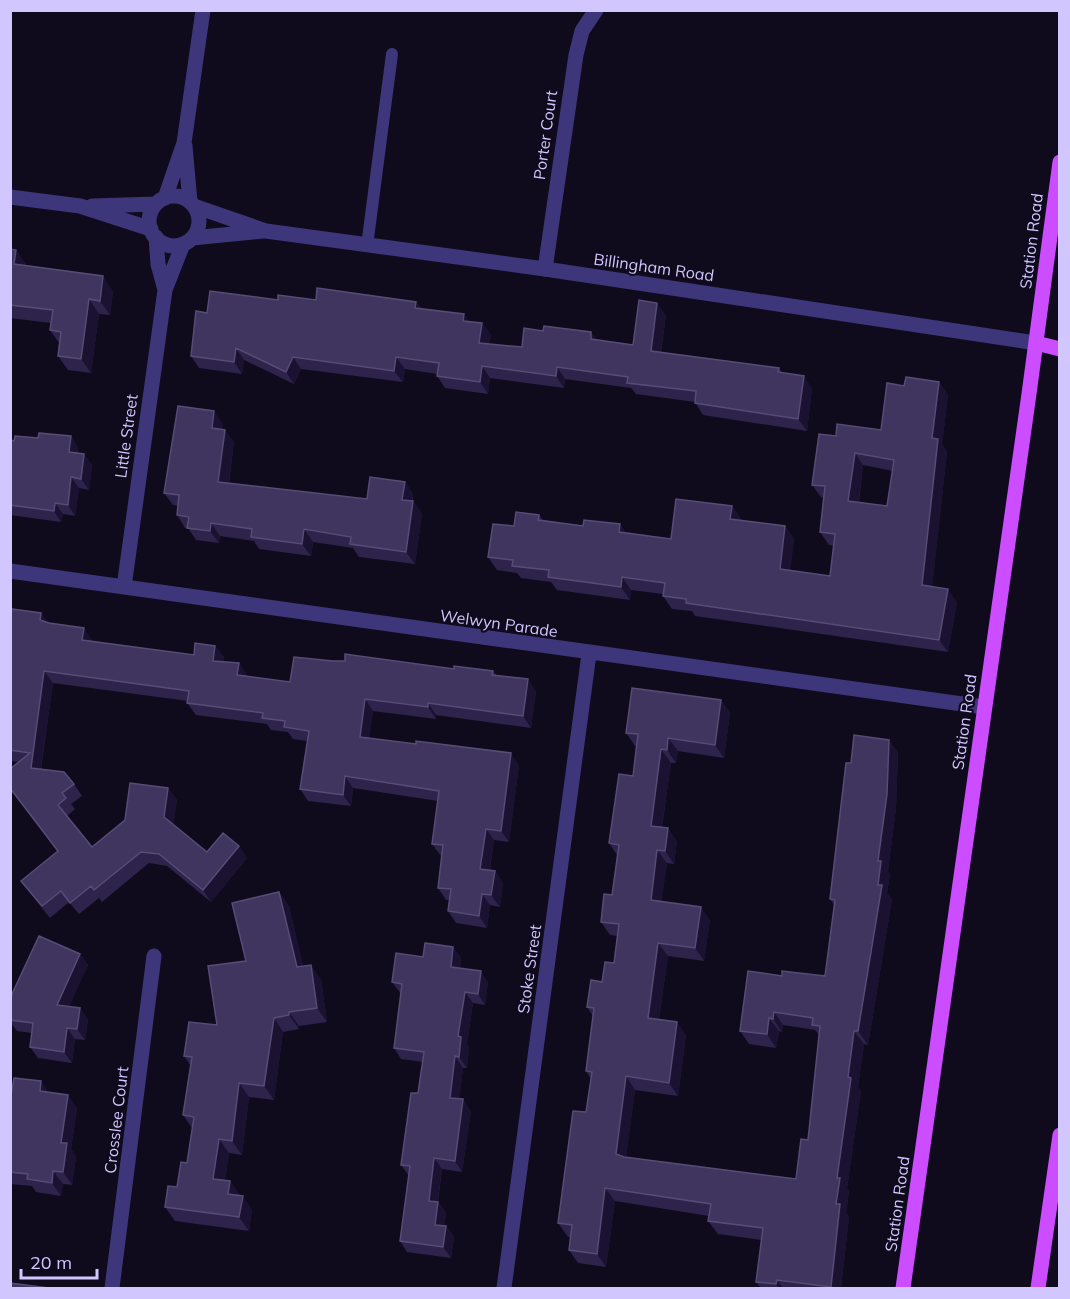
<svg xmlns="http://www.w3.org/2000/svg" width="1070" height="1299" viewBox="0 0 1070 1299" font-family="Mulish,sans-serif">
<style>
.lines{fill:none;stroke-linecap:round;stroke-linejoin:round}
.service{stroke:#3e367b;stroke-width:12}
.minor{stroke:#3e367b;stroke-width:15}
.tertiary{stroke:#3e367b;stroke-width:15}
.primary{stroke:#cc4dff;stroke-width:15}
.wall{fill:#2e234b;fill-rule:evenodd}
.shaded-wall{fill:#1a1230}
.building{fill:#40355e;stroke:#574c77;stroke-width:1.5;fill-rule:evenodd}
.labels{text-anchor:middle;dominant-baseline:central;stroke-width:4.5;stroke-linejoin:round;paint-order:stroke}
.street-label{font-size:16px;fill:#d2c6ff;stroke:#0f0b1c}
</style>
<rect width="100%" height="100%" fill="#0f0b1c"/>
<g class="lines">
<!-- service -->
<path class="service" d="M 367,246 L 392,54"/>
<!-- minor -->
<path class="minor" d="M 185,146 L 190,202
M 165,198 L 184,143 L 203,10
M 156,237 L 158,264 L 165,290
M 545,269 L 576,55 L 582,31 L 596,10
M 10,571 L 984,707
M 124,587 L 165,290 L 183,244
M 112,1288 L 154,956
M 504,1288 L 589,654"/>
<!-- tertiary -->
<path class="tertiary" d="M149 221a25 25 0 1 1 50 0a25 25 0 1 1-50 0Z
M 10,197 L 80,206 L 151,229
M 92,206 L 156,204
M 194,206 L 266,231 L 545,269 L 1036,343
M 192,238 L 263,231"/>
<!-- primary -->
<path class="primary" d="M 1036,343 L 1060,349
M 903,1288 L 1029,394 L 1060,162
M 1038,1288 L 1060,1135"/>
</g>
<!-- wall -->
<path class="wall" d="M 10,249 L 26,264 L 26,266 L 113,291 L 110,315 L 99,314 L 91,373 L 68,370 L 58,356 L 59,343 L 50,330 L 51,323 L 10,318 Z
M 278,300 L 416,302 L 422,309 L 469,322 L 482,323 L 491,335 L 489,344 L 522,347 L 543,331 L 591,332 L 597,340 L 633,345 L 666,315 L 661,352 L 779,368 L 782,373 L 812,388 L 807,431 L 703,415 L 695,402 L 636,394 L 631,388 L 565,379 L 564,388 L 490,378 L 488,394 L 445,388 L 437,376 L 437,374 L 405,369 L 403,382 L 301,369 L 294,384 L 244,360 L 242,374 L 199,368 L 191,356 L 207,313 Z
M 939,382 L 948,395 L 942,444 L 947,452 L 932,587 L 957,602 L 948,652 L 695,616 L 692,611 L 672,609 L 663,596 L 663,594 L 631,590 L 630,600 L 557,590 L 551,582 L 521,578 L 517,573 L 497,570 L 488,557 L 539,515 L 543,520 L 671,539 L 732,506 L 741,519 L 741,521 L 785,526 L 794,539 L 790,570 L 830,576 L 834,546 L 829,545 L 820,532 L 824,498 L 821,497 L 812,485 L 836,436 L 881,430 L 904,386 ZM 863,465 L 893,471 L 887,506 L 859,502 Z
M 223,424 L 222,429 L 234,442 L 229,483 L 367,499 L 405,482 L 413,494 L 413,501 L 422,514 L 415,564 L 359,557 L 353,548 L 313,542 L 311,556 L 259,549 L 254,541 L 220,536 L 219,543 L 196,540 L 188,528 L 185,528 L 177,515 L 178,506 L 173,505 L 164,493 Z
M 71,436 L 78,448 L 78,453 L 84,454 L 92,465 L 89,490 L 79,488 L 75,516 L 63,514 L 61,522 L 10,515 L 10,440 Z
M 41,613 L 47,622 L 92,640 L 92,641 L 194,655 L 215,646 L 224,657 L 223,662 L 247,675 L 247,676 L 290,682 L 333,661 L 454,669 L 493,671 L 496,675 L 536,691 L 531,728 L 436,715 L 436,719 L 373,711 L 369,738 L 519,765 L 509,842 L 494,840 L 490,870 L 495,871 L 503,883 L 500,907 L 490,905 L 487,928 L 456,923 L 448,911 L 449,900 L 446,900 L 438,888 L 442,856 L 441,856 L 432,844 L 438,801 L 353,788 L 351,806 L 308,801 L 300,789 L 307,741 L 293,739 L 288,732 L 271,730 L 267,724 L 196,715 L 187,703 L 188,701 L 53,683 L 41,769 L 74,784 L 82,796 L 71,804 L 75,809 L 67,816 L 92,847 L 168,788 L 177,800 L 173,824 L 207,852 L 239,846 L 247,858 L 211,902 L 167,866 L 149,863 L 102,902 L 99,898 L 79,914 L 69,902 L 50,918 L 30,893 L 21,881 L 58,852 L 10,789 L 10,769 L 19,762 L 10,761 L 10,621 Z
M 721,700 L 730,713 L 724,758 L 678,751 L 676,763 L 671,763 L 662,827 L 677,841 L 674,864 L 667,863 L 661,902 L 710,920 L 704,961 L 668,956 L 659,1019 L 686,1035 L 678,1096 L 635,1090 L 626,1157 L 796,1179 L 808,1140 L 819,1035 L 815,1030 L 783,1025 L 782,1032 L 779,1031 L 776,1048 L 749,1044 L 740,1031 L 782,976 L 825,976 L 834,905 L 830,899 L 851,763 L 889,740 L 898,753 L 896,808 L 888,871 L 890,874 L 887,893 L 892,899 L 868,1045 L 864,1044 L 858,1087 L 861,1091 L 847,1188 L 849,1191 L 846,1213 L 849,1217 L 841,1288 L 761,1288 L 756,1282 L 762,1240 L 718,1234 L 708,1221 L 709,1216 L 615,1201 L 606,1267 L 578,1263 L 569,1250 L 571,1237 L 568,1237 L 558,1223 L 586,1112 L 591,1079 L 586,1071 L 593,1016 L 587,1007 L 614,963 L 617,936 L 610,935 L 601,922 L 612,895 L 617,855 L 609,843 L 633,776 L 637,746 L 635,746 L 626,733 Z
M 279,892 L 289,906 L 303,966 L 321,979 L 327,1022 L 299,1026 L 299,1029 L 283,1032 L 274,1100 L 249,1097 L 242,1155 L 229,1153 L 225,1180 L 230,1181 L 240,1196 L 252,1210 L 249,1231 L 175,1221 L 165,1207 L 177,1187 L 187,1163 L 192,1128 L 183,1115 L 190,1065 L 184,1056 L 217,1025 L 246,961 Z
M 453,947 L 461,958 L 460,968 L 488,982 L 485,1005 L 473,1003 L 467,1044 L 469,1048 L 467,1068 L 463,1068 L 459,1099 L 471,1111 L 462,1172 L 442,1169 L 438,1202 L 446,1213 L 444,1226 L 446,1226 L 454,1237 L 451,1258 L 407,1252 L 400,1241 L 409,1176 L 401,1165 L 418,1093 L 423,1062 L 401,1059 L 394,1048 L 401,994 L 392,982 L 423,957 Z
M 80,954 L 88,965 L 69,1006 L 88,1019 L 85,1040 L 75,1039 L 72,1063 L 38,1058 L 30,1047 L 32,1033 L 17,1031 L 10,1022 L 10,1007 Z
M 49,1092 L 77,1108 L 71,1149 L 76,1157 L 72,1185 L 63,1184 L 61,1196 L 36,1192 L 32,1186 L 10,1184 L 10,1102 Z"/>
<!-- shaded-wall -->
<path class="shaded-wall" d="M 16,250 L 26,264 L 24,279 L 14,264 Z
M 103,276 L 113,291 L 110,315 L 100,301 Z
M 89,299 L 99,314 L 91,373 L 81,359 Z
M 416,302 L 425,314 L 415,308 Z
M 657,303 L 666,315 L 659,363 L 651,351 Z
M 464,314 L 472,326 L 463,321 Z
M 482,323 L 491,335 L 488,354 L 479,343 Z
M 591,332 L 600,344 L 591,339 Z
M 236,348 L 244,360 L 242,374 L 234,362 Z
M 293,357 L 301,369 L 294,384 L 286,372 Z
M 396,357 L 405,369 L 403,382 L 394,371 Z
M 482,366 L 490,378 L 488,394 L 480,382 Z
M 557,367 L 565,379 L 564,388 L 556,376 Z
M 804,376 L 812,388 L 807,431 L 798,419 Z
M 939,382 L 948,395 L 942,444 L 947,452 L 931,598 L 922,585 L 932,438 Z
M 214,411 L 223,424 L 221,440 L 212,428 Z
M 225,430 L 234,442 L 227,495 L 218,482 Z
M 71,436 L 78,448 L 76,463 L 69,452 Z
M 855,453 L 863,465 L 857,513 L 848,501 Z
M 84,454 L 92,465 L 89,490 L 81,479 Z
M 71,477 L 79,488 L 75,516 L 68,505 Z
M 405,482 L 413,494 L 411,512 L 402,500 Z
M 413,501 L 422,514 L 415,564 L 406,552 Z
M 55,503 L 63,514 L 61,522 L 54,511 Z
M 732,506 L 741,519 L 739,532 L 730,519 Z
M 211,523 L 220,536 L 219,543 L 210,531 Z
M 620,524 L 629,537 L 619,532 Z
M 785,526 L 794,539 L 789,582 L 780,569 Z
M 304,529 L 313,542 L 311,556 L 302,544 Z
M 622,577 L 631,590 L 630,600 L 621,587 Z
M 948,589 L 957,602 L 948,652 L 939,640 Z
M 41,613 L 49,625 L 40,620 Z
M 84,628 L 92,640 L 90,651 L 82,640 Z
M 215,646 L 224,657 L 222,672 L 213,661 Z
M 239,663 L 247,675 L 245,687 L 237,675 Z
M 44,671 L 53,683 L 39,780 L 31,768 Z
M 528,679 L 536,691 L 531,728 L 523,716 Z
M 365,699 L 373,711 L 368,749 L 360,737 Z
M 721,700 L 730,713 L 724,758 L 715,745 Z
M 428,703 L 436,715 L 436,719 L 428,707 Z
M 668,738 L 678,751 L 676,763 L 667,750 Z
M 889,740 L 898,753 L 896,808 L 888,871 L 890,874 L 887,893 L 892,899 L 868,1045 L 858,1031 L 878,861 Z
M 661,749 L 671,763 L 660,839 L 651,826 Z
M 511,753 L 519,765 L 509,842 L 501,831 Z
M 345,776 L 353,788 L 351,806 L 343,795 Z
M 168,788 L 177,800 L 173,829 L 164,817 Z
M 668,828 L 677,841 L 674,864 L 665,851 Z
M 486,829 L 494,840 L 488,881 L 480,869 Z
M 239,846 L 247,858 L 211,902 L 203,890 Z
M 657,850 L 667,863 L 660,913 L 651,900 Z
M 495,871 L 503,883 L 500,907 L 491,895 Z
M 279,892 L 289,906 L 307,981 L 297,967 Z
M 482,894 L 490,905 L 487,928 L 479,916 Z
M 701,907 L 710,920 L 704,961 L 695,948 Z
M 658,943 L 668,956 L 657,1031 L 648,1018 Z
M 453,947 L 461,958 L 458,978 L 451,967 Z
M 80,954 L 88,965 L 65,1016 L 57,1005 Z
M 311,965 L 321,979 L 327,1022 L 317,1008 Z
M 481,971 L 488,982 L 485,1005 L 478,994 Z
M 465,992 L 473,1003 L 467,1044 L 469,1048 L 467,1068 L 459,1057 L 458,1036 Z
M 80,1008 L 88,1019 L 85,1040 L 77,1029 Z
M 289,1012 L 299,1026 L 299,1029 L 289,1015 Z
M 774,1012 L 783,1025 L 782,1032 L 773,1019 Z
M 274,1018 L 283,1032 L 274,1100 L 264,1086 Z
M 769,1018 L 779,1031 L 776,1048 L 767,1034 Z
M 677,1022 L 686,1035 L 678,1096 L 669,1083 Z
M 67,1028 L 75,1039 L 72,1063 L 64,1052 Z
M 854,1031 L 864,1044 L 858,1087 L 861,1091 L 847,1188 L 849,1191 L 846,1213 L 849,1217 L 841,1288 L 832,1288 L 831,1287 L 837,1178 L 848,1077 Z
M 455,1056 L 463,1068 L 458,1109 L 450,1098 Z
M 626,1076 L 635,1090 L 625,1167 L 616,1154 Z
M 41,1081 L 50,1094 L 40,1091 Z
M 239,1083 L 249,1097 L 242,1155 L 232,1141 Z
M 68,1095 L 77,1108 L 71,1149 L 76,1157 L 72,1185 L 63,1172 L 61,1143 Z
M 463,1099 L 471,1111 L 462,1172 L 455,1161 Z
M 219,1139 L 229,1153 L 223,1193 L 213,1179 Z
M 434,1158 L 442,1169 L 436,1212 L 429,1201 Z
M 53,1171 L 63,1184 L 61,1196 L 52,1183 Z
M 230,1181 L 240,1195 L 238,1208 L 228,1194 Z
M 605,1188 L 615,1201 L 606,1267 L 597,1254 Z
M 243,1196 L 252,1210 L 249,1231 L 239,1217 Z
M 438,1202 L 446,1213 L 443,1236 L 435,1225 Z
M 446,1226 L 454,1237 L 451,1258 L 443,1247 Z
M 777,1280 L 783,1288 L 779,1288 L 776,1284 Z"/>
<!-- building -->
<path class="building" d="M 10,249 L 16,250 L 14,264 L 103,276 L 100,301 L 89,299 L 81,359 L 58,356 L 61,332 L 50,330 L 53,310 L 10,305 Z
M 317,288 L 416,302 L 415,308 L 464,314 L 463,321 L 482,323 L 479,343 L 522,347 L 524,328 L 543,331 L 544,326 L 591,332 L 591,339 L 633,345 L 639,300 L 657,303 L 651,351 L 779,368 L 778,372 L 804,376 L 798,419 L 695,403 L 696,391 L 627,383 L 628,377 L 557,367 L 556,376 L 482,366 L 480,382 L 437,376 L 439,363 L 396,357 L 394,371 L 293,357 L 286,372 L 236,348 L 234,362 L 191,356 L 196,311 L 207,313 L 210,291 L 278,300 L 278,295 L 316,300 Z
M 906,377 L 939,382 L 932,438 L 938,439 L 922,585 L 948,589 L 939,640 L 686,603 L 686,599 L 663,596 L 665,583 L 622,577 L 621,587 L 548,577 L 549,570 L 512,566 L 513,560 L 488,557 L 493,524 L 514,526 L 516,512 L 539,515 L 538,520 L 583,526 L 584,520 L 620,524 L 619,532 L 671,539 L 676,499 L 732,506 L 730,519 L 785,526 L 780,569 L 830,576 L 835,534 L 820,532 L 825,486 L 812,485 L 819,434 L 836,436 L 837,424 L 881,430 L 887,383 L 904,386 ZM 855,453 L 894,460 L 887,506 L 848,501 Z
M 178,406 L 214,411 L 212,428 L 225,430 L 218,482 L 367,499 L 370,477 L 405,482 L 402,500 L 413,501 L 406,552 L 350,544 L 351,537 L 304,529 L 302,544 L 251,537 L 252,529 L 211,523 L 210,531 L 187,528 L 189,517 L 177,515 L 179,495 L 164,493 Z
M 39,433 L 71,436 L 69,452 L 84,454 L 81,479 L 71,477 L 68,505 L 55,503 L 54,511 L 10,505 L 10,440 L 14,441 L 15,436 L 38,438 Z
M 12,609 L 41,613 L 40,620 L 49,623 L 84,628 L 82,640 L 194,655 L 195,643 L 215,646 L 213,661 L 239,663 L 237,675 L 290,682 L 294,657 L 333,661 L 345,661 L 345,654 L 454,669 L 454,666 L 493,671 L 492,675 L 528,679 L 523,716 L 428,703 L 428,707 L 365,699 L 360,737 L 416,744 L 416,741 L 511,753 L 501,831 L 486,829 L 480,869 L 495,871 L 491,895 L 482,894 L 479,916 L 448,911 L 451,889 L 438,888 L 443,845 L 432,844 L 439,791 L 345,776 L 343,795 L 300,789 L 309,731 L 284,727 L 285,721 L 262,718 L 263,713 L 187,703 L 189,691 L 44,671 L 31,768 L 64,772 L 74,784 L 62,793 L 66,798 L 58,805 L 92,847 L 125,820 L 130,783 L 168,788 L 164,817 L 207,852 L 223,833 L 239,846 L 203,890 L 159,854 L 141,852 L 94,890 L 91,886 L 70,903 L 61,891 L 42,906 L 21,881 L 58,851 L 10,788 L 10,769 L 30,753 L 10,750 L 10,621 Z
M 632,688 L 721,700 L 715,745 L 668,738 L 667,750 L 661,749 L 651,826 L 668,828 L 665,851 L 657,850 L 651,900 L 701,907 L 695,948 L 658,943 L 648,1018 L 677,1022 L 669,1083 L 626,1076 L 616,1154 L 624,1157 L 796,1179 L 801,1139 L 808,1140 L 820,1026 L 812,1025 L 813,1018 L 774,1012 L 773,1019 L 769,1018 L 767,1034 L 740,1031 L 748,971 L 782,976 L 782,971 L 825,976 L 835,900 L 830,899 L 846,763 L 851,763 L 854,735 L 889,740 L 887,794 L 878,861 L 881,861 L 878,885 L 882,885 L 858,1031 L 854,1031 L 848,1077 L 851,1078 L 837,1178 L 840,1178 L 836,1204 L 840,1204 L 831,1287 L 777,1280 L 776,1284 L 756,1282 L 763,1228 L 708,1221 L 711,1204 L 605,1188 L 597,1254 L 569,1250 L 572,1225 L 558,1223 L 573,1111 L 586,1112 L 592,1072 L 586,1071 L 594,1008 L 587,1007 L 591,980 L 602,982 L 605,962 L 614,963 L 619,924 L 601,922 L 604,894 L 612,895 L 619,845 L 609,843 L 619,774 L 633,776 L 638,734 L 626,733 Z
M 279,892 L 297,967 L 311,965 L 317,1008 L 289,1012 L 289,1015 L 274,1018 L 264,1086 L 239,1083 L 232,1141 L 219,1139 L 213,1179 L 230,1181 L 228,1194 L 243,1196 L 239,1217 L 165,1207 L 168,1186 L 177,1187 L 181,1162 L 187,1163 L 194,1117 L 183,1115 L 192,1057 L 184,1056 L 189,1022 L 217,1025 L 208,966 L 246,961 L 232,903 Z
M 39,936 L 80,954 L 57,1005 L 80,1008 L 77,1029 L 67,1028 L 64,1052 L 30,1047 L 33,1023 L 10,1020 L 10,1007 L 12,994 Z
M 425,943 L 453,947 L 451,967 L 481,971 L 478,994 L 465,992 L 458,1036 L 461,1037 L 459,1057 L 455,1056 L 450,1098 L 463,1099 L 455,1161 L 434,1158 L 429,1201 L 438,1202 L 435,1225 L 446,1226 L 443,1247 L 400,1241 L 410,1166 L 401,1165 L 411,1093 L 418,1093 L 424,1052 L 394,1048 L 402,984 L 392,982 L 396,953 L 423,957 Z
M 14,1078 L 41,1081 L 40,1091 L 68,1095 L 61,1143 L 67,1143 L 63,1172 L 53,1171 L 52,1183 L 27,1179 L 28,1174 L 10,1172 L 10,1102 Z
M 10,1283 L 49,1288 L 10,1288 Z"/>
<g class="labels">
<!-- street labels -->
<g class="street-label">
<text transform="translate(545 135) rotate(-82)">Porter Court</text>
<text transform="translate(1031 241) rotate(-83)">Station Road</text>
<text transform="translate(654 267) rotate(8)">Billingham Road</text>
<text transform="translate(126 436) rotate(-82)">Little Street</text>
<text transform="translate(499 623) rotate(8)">Welwyn Parade</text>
<text transform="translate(964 722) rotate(-82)">Station Road</text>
<text transform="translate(529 969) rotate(-82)">Stoke Street</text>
<text transform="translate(116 1120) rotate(-83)">Crosslee Court</text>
<text transform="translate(897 1204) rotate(-82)">Station Road</text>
</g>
</g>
<!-- border -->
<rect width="1070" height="1299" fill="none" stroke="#d2c6ff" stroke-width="24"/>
<!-- scale -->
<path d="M21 1269v9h76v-9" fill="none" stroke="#d2c6ff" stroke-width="3"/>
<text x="30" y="1269" font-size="18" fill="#d2c6ff" stroke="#0f0b1c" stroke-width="4.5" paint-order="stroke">20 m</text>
</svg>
